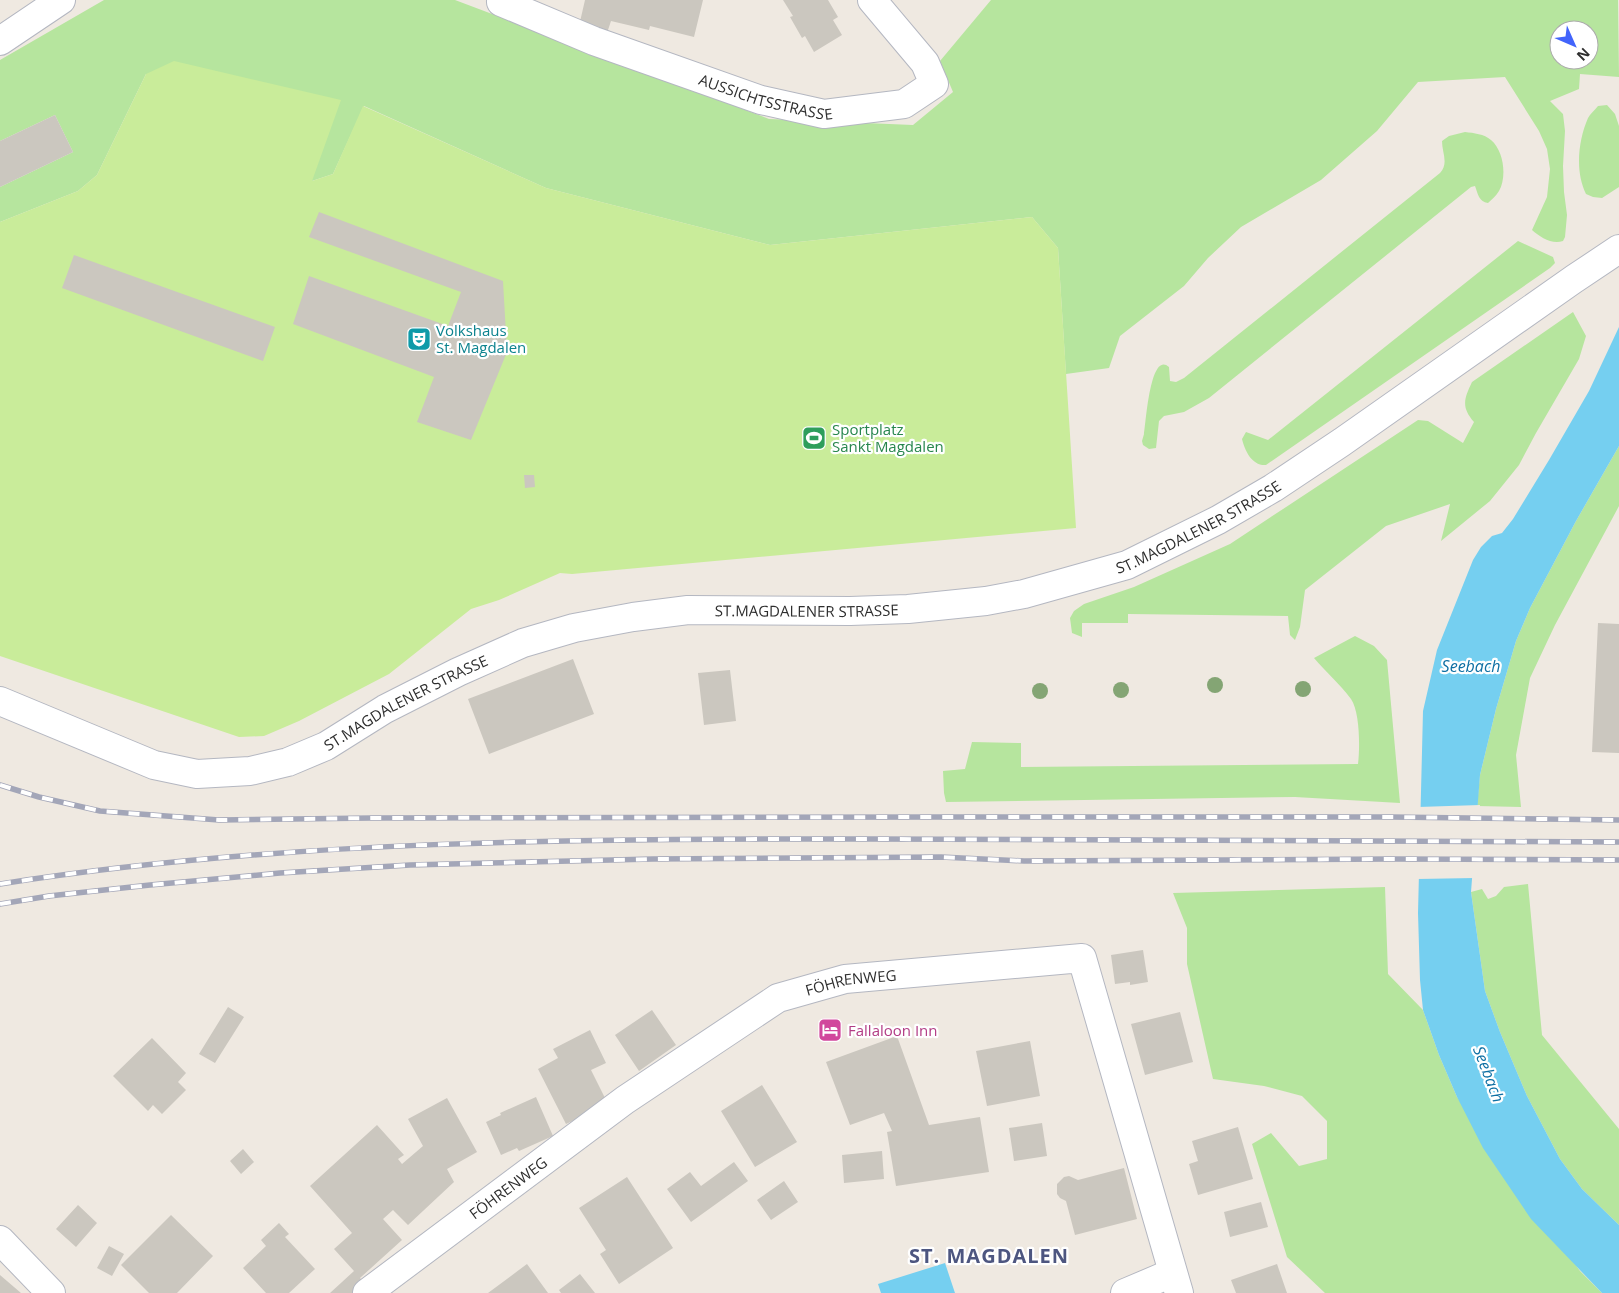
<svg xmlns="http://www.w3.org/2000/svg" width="1619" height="1293" viewBox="0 0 1619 1293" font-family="'Open Sans',sans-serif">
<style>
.green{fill:#b6e59e;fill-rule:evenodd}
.pitch{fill:#c9ec9a}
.water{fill:#75cff0}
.pier{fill:#efe9e1}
.building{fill:#cbc7bf}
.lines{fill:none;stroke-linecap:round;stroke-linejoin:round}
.minor-casing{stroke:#b4b7c1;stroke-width:30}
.minor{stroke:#fff;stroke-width:28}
.rail-casing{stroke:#a3a6b8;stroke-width:5.5}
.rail{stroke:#fff;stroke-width:4;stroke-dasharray:11;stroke-linecap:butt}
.tree{fill:#84a574}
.labels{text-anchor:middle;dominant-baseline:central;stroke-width:4.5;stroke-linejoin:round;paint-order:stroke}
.street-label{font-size:15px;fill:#2e2e2e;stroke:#fff}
.culture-label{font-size:15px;fill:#0d838f;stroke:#fff;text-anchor:start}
.leisure-label{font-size:15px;fill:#27864d;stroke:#fff;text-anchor:start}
.hotel-label{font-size:15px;fill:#b23c85;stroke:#fff;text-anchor:start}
.water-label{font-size:16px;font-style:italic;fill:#0d6fa3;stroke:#fff}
.district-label{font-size:20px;font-weight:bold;letter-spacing:1px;fill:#4d5680;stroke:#fff}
</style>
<rect width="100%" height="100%" fill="#efe9e1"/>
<!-- green -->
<path class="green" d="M 104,0 L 455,0 L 769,119 L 913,125 L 953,92 L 940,61 L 991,0 L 1618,0 L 1619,77 L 1580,74 L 1579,89 L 1550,101 L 1563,114 L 1565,131 L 1563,166 L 1564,192 L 1567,215 L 1565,237 L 1563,241 C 1552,245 1540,237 1532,230 L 1547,197 L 1550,169 L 1547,149 L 1539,131 L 1505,77 L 1418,82 L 1377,131 L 1321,180 L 1241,227 L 1208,258 L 1184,286 L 1120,336 L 1109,368 L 1066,374 L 1058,248 L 1032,217 L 770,245 L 546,188 L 364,106 L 333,174 L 312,181 L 146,74 L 97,175 L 78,191 L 0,222 L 0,187 L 73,152 L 55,115 L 0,141 L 0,60 ZM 1559,30 L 1589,30 L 1589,60 L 1559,60 Z
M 1607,105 L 1615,114 L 1619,126 L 1619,187 L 1602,198 L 1593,197 L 1586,194 C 1575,172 1578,141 1588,118 C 1590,114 1595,110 1598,106 Z
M 1465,132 C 1474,133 1484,134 1491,140 C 1504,151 1507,177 1499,191 C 1496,196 1492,199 1488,203 C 1479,202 1478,194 1475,186 L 1471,187 L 1209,398 L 1184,412 L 1164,416 L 1159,421 L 1156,448 L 1149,449 L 1143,445 L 1142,441 L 1144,434 C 1146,424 1150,350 1169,367 L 1170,381 L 1176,382 L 1184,378 L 1440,173 C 1449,163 1442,153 1442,141 L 1449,136 Z
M 1518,241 L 1553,257 L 1555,263 L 1550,268 L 1266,465 C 1252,466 1245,451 1242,439 L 1246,432 L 1268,440 Z
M 1573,312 L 1586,336 L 1579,359 L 1536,433 L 1519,465 L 1490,501 L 1441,541 L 1450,504 L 1386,526 L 1305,590 L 1300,627 L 1295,640 L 1290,635 L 1288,616 L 1128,614 L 1128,623 L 1082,623 L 1082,637 L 1072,633 L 1070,618 L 1074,611 L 1084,604 L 1134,587 L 1230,544 L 1418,420 L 1428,421 L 1463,443 L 1474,422 C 1461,407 1464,399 1472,382 Z
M 1619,446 L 1619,506 L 1555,625 L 1530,678 L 1516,755 L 1521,807 L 1477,806 L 1480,775 L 1496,709 L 1516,641 L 1530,608 L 1576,521 Z
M 1355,636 L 1374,646 L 1387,660 L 1400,803 L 1295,797 L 946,802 L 944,793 L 943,771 L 965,769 L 972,742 L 1021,743 L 1021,767 L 1358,764 C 1360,748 1360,712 1351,699 C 1340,684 1326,672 1314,658 Z
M 1528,884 L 1542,1035 L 1619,1129 L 1619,1225 L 1582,1189 L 1560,1159 L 1527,1096 L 1500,1032 L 1485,991 L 1471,892 L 1482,889 L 1488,899 L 1496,896 L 1504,887 Z
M 1385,887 L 1388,974 L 1423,1010 L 1439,1055 L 1457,1097 L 1580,1271 L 1602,1293 L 1325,1293 L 1287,1257 L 1252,1144 L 1271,1133 L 1299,1166 L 1327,1159 L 1327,1121 L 1302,1096 L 1264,1086 L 1213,1079 L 1187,964 L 1187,928 L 1173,893 Z"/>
<!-- pitch -->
<path class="pitch" d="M 174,61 L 341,100 L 312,181 L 333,174 L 363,106 L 546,188 L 770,245 L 1032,217 L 1058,248 L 1076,528 L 572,574 L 560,573 L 499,600 L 471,609 L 389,674 L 299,721 L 264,736 L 239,737 L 0,656 L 0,222 L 78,191 L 97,175 L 146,74 Z"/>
<!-- water -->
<path class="water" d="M 1619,327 L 1619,446 L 1576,521 L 1530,608 L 1516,641 L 1496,709 L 1480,775 L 1471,892 L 1485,991 L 1500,1032 L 1527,1096 L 1560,1159 L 1582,1189 L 1619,1225 L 1619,1293 L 1602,1293 L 1531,1219 L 1483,1148 L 1457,1097 L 1439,1055 L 1423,1010 L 1420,980 L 1418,913 L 1423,711 L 1437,650 L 1473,560 L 1481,547 L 1492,536 L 1502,533 L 1513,519 L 1549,460 L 1589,391 Z
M 945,1263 L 955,1293 L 881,1293 L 878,1284 Z"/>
<!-- pier -->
<path class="pier" d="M 1480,805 L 1475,878 L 1417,879 L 1418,807 Z"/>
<!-- building -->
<path class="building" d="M 585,0 L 703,0 L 694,37 L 650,26 L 649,30 L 611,21 L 607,33 L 579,26 Z
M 783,0 L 828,0 L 838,17 L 833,20 L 842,35 L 814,52 L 805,36 L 802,38 L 790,17 L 793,16 Z
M 55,115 L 73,152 L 0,187 L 0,141 Z
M 319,212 L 503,281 L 507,352 L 471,440 L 417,422 L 434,377 L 293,324 L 309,276 L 448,326 L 461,292 L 309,237 Z
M 74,255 L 275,327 L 263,361 L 62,288 Z
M 524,475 L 534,475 L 535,487 L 525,488 Z
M 1598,623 L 1619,624 L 1619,753 L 1592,752 Z
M 573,659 L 594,714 L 489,754 L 468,699 Z
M 730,670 L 736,721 L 704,725 L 698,673 Z
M 1143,950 L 1148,982 L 1130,985 L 1130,982 L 1115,984 L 1111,955 Z
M 228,1007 L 244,1017 L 215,1063 L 199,1054 Z
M 652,1010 L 676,1045 L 639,1071 L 615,1035 Z
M 1180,1012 L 1193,1062 L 1145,1075 L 1131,1024 Z
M 590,1030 L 606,1063 L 591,1070 L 608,1104 L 566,1124 L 538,1069 L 558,1058 L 553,1049 Z
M 897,1036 L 929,1125 L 980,1117 L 989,1172 L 896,1186 L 887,1132 L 892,1131 L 884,1113 L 850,1125 L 826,1062 Z
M 152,1038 L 186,1073 L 178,1082 L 186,1090 L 162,1114 L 153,1105 L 148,1111 L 113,1076 Z
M 1030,1041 L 1040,1096 L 987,1106 L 976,1051 Z
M 762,1085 L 797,1142 L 755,1167 L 721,1111 Z
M 536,1097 L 553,1136 L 519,1151 L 517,1148 L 501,1155 L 486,1122 L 501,1115 L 500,1113 Z
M 447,1098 L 477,1152 L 447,1169 L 454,1182 L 408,1225 L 393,1210 L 383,1219 L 402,1240 L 360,1278 L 366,1285 L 357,1293 L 330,1293 L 354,1271 L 334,1249 L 352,1233 L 310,1186 L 377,1125 L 404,1155 L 398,1159 L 402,1164 L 423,1146 L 408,1119 Z
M 1042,1123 L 1047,1156 L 1014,1161 L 1009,1128 Z
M 1238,1127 L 1253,1179 L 1198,1195 L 1189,1164 L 1198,1161 L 1192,1141 Z
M 243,1149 L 254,1162 L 241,1174 L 230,1161 Z
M 882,1151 L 884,1179 L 844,1183 L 842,1155 Z
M 734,1162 L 748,1181 L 691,1222 L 667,1189 L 690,1172 L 701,1186 Z
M 1124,1168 L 1137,1219 L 1075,1235 L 1066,1201 L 1060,1198 L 1057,1194 L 1057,1184 L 1064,1177 L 1069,1176 L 1078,1180 Z
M 627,1177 L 673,1248 L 619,1284 L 600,1254 L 606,1250 L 579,1208 Z
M 784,1181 L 798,1202 L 771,1220 L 757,1200 Z
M 1261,1202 L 1268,1227 L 1230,1237 L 1224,1212 Z
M 78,1205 L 97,1223 L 76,1247 L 56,1229 Z
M 171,1215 L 213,1256 L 177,1293 L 149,1293 L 121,1265 Z
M 279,1223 L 289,1234 L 285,1237 L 315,1269 L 289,1293 L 266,1293 L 243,1268 L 266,1246 L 261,1240 Z
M 109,1246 L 124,1254 L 112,1276 L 97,1268 Z
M 527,1264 L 548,1293 L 488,1293 Z
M 1277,1264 L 1287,1293 L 1236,1293 L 1231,1280 Z
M 580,1274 L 595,1293 L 561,1293 L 559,1290 Z
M 0,1275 L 21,1293 L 0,1293 Z"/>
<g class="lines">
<!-- minor casing -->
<g class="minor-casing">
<g id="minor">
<path id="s1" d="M 501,2 L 594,41 L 761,100 L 824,114 L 904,104 L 934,84 L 925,63 L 872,0"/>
<path d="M 0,41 L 61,0"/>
<path id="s2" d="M 0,701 L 154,765 L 197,774 L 250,771 L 288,762 L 326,746 L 385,709 L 458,672 L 523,643 L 574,628 L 633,617 L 688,610 L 850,611 L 908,609 L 986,601 L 1024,594 L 1127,565 L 1218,520 L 1273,488 L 1342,442 L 1574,279 L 1619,249"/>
<path d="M 0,1240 L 51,1293"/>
<path id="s3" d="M 367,1293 L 625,1100 L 778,998 L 845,979 L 1082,958 L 1179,1293"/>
<path d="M 1125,1293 L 1172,1273"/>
</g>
</g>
<!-- minor -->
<use href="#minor" class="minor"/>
<!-- rail casing -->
<g class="rail-casing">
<path id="rail" d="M 0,785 L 39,797 L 100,811 L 219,820 L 372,818 L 945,817 L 1391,817 L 1619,820
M 0,884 C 287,839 580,839 870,839 C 1119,840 1369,841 1619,842
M 0,904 L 49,896 L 150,885 L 280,873 L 410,865 L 653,859 L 941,857 L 1024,861 L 1391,859 L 1619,860"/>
</g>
<!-- rail -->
<use href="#rail" class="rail"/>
</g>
<!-- trees -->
<g class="tree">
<circle cx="1215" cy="685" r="8"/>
<circle cx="1303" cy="689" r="8"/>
<circle cx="1121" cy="690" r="8"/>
<circle cx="1040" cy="691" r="8"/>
</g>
<!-- icons -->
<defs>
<g id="theatre-square" transform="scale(1.25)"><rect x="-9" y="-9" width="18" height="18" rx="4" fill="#0f9aa8" stroke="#fff"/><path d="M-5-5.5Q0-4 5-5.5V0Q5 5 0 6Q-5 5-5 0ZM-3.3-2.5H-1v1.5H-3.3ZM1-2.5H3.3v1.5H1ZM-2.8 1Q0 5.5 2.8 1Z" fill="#fff"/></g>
<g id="stadium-square" transform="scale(1.25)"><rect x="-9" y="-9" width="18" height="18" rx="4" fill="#2e9e5b" stroke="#fff"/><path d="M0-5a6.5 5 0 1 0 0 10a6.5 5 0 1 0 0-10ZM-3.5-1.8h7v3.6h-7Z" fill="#fff"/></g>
<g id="hotel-square" transform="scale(1.25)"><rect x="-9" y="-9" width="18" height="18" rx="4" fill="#d1479c" stroke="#fff"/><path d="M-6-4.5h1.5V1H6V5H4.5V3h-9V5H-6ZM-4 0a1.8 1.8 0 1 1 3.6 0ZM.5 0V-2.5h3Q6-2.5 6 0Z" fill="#fff"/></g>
</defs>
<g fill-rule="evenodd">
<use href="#theatre-square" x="419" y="339"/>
<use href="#stadium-square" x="814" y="438"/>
<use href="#hotel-square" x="830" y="1030"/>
</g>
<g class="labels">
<!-- street labels -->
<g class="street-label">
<text stroke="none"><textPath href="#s1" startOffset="282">AUSSICHTSSTRASSE</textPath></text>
<text stroke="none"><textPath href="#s2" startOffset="1260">ST.MAGDALENER STRASSE</textPath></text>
<text stroke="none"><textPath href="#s2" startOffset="854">ST.MAGDALENER STRASSE</textPath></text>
<text stroke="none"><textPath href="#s2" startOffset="435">ST.MAGDALENER STRASSE</textPath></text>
<text stroke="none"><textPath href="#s3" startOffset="581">FÖHRENWEG</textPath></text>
<text stroke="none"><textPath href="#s3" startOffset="176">FÖHRENWEG</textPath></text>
</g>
<!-- culture labels -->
<g class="culture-label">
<text x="436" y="330">Volkshaus<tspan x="436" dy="17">St. Magdalen</tspan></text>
</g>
<!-- leisure labels -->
<g class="leisure-label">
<text x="832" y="429">Sportplatz<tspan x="832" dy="17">Sankt Magdalen</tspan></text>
</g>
<!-- hotel labels -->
<g class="hotel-label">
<text x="848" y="1030">Fallaloon Inn</text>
</g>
<!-- water labels -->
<g class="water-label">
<text x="1471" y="666">Seebach</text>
<text transform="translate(1489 1074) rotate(69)">Seebach</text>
</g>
<!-- district labels -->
<g class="district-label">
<text x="989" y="1255">ST. MAGDALEN</text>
</g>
</g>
<!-- north arrow -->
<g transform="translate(1574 45) rotate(135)"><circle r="24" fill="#ffffff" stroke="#ababab"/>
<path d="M0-4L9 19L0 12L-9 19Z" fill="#4264fb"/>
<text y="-8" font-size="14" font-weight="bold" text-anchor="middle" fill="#2e2e2e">N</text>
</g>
</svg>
